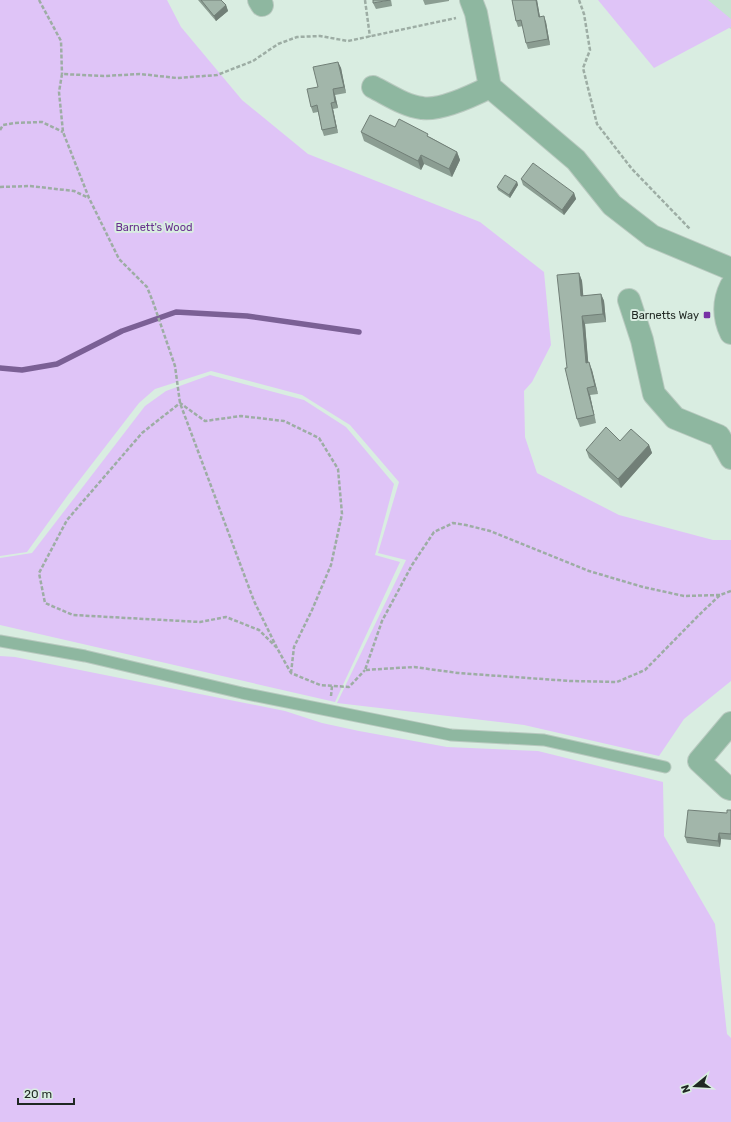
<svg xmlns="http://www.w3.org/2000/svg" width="731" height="1122" viewBox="0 0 731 1122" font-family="Rubik,sans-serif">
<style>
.built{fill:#c6e3d2}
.green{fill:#dfc4f7}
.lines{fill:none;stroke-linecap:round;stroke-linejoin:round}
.stream{stroke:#7b6095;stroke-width:5.5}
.service-casing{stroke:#b8c9bf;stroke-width:13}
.minor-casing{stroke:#b8c9bf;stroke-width:24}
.path{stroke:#9dada4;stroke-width:2.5;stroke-dasharray:4 2;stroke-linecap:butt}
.service{stroke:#8eb7a0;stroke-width:11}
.minor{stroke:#8eb7a0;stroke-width:22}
.wall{fill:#8b9d92}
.shaded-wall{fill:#717f77}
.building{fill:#a2b6aa;stroke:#717f77}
.poi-dot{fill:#7731a5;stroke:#d9ede1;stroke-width:1.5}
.labels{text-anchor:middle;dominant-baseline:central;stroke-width:4;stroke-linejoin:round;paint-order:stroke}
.park-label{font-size:11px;fill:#68318e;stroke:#d9ede1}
.poi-label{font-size:11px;fill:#1f2722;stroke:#d9ede1;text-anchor:end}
</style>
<rect width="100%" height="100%" fill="#d9ede1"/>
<!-- built -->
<path class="built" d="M 676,0 L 731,0 L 731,29 Z"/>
<!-- green -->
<path class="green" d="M 0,0 L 167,0 L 181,27 L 242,100 L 308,154 L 480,222 L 544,272 L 551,345 L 532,382 L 524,391 L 525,437 L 537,473 L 619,515 L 713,540 L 731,540 L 731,681 L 684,719 L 659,756 L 524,725 L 337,703 L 406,560 L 378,553 L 399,482 L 350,425 L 302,395 L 211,371 L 155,389 L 139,403 L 68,495 L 27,552 L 0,556 Z
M 598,0 L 708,0 L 731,19 L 731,27 L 654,68 Z
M 210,375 L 304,400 L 346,427 L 394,484 L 375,555 L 400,562 L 335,702 L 0,625 L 0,558 L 32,553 L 145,406 L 166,391 Z
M 0,656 L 15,657 L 285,711 L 322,723 L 359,731 L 447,747 L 538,751 L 663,782 L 664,836 L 715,924 L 727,1034 L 731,1038 L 731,1122 L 0,1122 Z"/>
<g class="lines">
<!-- stream -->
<path class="stream" d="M 0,368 L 22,370 L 57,364 L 122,331 L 176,312 L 247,316 L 359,332"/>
<!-- service casing -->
<g class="service-casing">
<path id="service" d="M 0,641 L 85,656 L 242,693 L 451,735 L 544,740 L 665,767"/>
</g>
<!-- minor casing -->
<g class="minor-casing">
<path id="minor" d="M 259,0 L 262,5
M 471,0 L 476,13 L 490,87 L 576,160 L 612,205 L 652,236 L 731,269
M 373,87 C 389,95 405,106 422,108 C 440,111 474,95 490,87
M 731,286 C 723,302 723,316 731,333
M 629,300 L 642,340 L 654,394 L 675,418 L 719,436 L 731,458
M 731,723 L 699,761 L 728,788 L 731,789"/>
</g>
<!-- path -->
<path class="path" d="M 39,0 L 61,41 L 62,74
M 365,0 L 370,37
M 579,0 L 584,14 L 590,50 L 583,68 L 597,124 L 632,169 L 690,229
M 0,130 L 3,125 L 14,123 L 42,122 L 63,132
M 0,187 L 30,186 L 74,191 L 89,198
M 720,595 L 684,596 L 643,587 L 589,571 L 490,531 L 466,525 L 453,523 L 434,532 L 412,565 L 382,621 L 365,670 L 414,667 L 458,673 L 570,681 L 617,682 L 645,670 L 699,615 L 720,595 L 731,591
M 277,648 L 254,601 L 180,403 L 175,366 L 153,302 L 147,287 L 119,259 L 89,198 L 63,132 L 59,92 L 62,74 L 104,76 L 140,74 L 177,78 L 217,75 L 253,61 L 278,44 L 297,37 L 320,36 L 348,41 L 456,18
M 291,673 L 294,647 L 312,610 L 331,565 L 342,514 L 338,469 L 319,438 L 284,421 L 241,416 L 205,421 L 180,403 L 142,433 L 67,520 L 39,573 L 45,603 L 73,615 L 200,622 L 226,617 L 259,630 L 277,648 L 291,673 L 320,685 L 349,687 L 365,670
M 331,696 L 332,686"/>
<!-- service -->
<use href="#service" class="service"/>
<!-- minor -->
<use href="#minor" class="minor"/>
</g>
<!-- wall -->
<path class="wall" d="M 198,0 L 221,0 L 226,5 L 228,11 L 216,21 Z
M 391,0 L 392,6 L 376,9 L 373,3 Z
M 423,0 L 449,0 L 449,1 L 425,5 Z
M 512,0 L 537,0 L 540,17 L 546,22 L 550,45 L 528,49 L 526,43 L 523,26 L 518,27 L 516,21 Z
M 338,62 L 341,68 L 346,93 L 335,95 L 338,108 L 333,109 L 338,133 L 324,136 L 322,130 L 318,112 L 313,113 L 311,107 L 318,87 Z
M 395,127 L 430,137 L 457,152 L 460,160 L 452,177 L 424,164 L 421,170 L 364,141 L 361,132 Z
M 521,179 L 574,193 L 576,199 L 564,215 L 523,185 Z
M 517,182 L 518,185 L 510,198 L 498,190 L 497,187 Z
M 579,273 L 582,281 L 583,296 L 601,294 L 604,301 L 606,322 L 585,324 L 588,363 L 592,370 L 598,394 L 590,395 L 596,423 L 580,427 L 577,419 L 567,368 Z
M 620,441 L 649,445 L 652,453 L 621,488 L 589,458 L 586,450 Z
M 731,810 L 731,840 L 721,839 L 720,847 L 687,843 L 685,837 L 727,813 Z"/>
<!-- shaded-wall -->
<path class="shaded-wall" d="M 536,0 L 537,0 L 541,23 L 539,17 Z
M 226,5 L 228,11 L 216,21 L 214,16 Z
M 544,16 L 546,22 L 550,45 L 548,39 Z
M 338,62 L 341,68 L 346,93 L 344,87 Z
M 333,89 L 335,95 L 338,108 L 335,102 Z
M 331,103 L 333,109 L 338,133 L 336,127 Z
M 457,152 L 460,160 L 452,177 L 449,169 Z
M 421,155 L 424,164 L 421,170 L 418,161 Z
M 517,182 L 518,185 L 510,198 L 509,195 Z
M 574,193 L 576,199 L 564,215 L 562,210 Z
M 579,273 L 582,281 L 584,303 L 581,296 Z
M 601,294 L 604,301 L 606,322 L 603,314 Z
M 582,316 L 585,324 L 589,371 L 586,363 Z
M 589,362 L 592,370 L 598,394 L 595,386 Z
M 587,388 L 590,395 L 596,423 L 594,415 Z
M 649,445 L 652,453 L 621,488 L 618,479 Z
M 719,833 L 721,839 L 720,847 L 718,841 Z"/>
<!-- building -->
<path class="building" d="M 201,0 L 221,0 L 226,5 L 214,16 Z
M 373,0 L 390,0 L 373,3 Z
M 512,0 L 536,0 L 539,17 L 544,16 L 548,39 L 526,43 L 521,20 L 516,21 Z
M 338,62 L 344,87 L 333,89 L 335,102 L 331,103 L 336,127 L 322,130 L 317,105 L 311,107 L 307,89 L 318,87 L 313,67 Z
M 370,115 L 395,127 L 399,119 L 428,134 L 427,136 L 457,152 L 449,169 L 421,155 L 418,161 L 361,132 Z
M 533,163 L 574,193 L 562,210 L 521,179 Z
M 505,175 L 517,182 L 509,195 L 497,187 Z
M 579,273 L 581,296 L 601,294 L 603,314 L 582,316 L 586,363 L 589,362 L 595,386 L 587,388 L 594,415 L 577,419 L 565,368 L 567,368 L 557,275 Z
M 606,427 L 620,441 L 631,429 L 649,445 L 618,479 L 586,450 Z
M 688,810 L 727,813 L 727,810 L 731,810 L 731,834 L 719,833 L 718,841 L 685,837 Z"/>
<!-- markers -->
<rect class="poi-dot" x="703" y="311" width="8" height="8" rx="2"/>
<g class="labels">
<!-- park labels -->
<g class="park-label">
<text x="154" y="227">Barnett's Wood</text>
</g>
<!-- poi labels -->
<g class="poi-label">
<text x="699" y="315">Barnetts Way</text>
</g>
</g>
<!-- north arrow -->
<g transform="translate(695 1086) rotate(252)" stroke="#d9ede1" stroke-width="3" paint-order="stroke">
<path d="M0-3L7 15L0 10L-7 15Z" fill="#1f2722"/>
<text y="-6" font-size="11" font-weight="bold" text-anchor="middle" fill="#1f2722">N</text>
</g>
<!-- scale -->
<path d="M18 1098v6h56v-6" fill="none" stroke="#1f2722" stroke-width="2"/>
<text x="24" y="1098" font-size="12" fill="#1f2722" stroke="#d9ede1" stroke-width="3" paint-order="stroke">20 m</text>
</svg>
